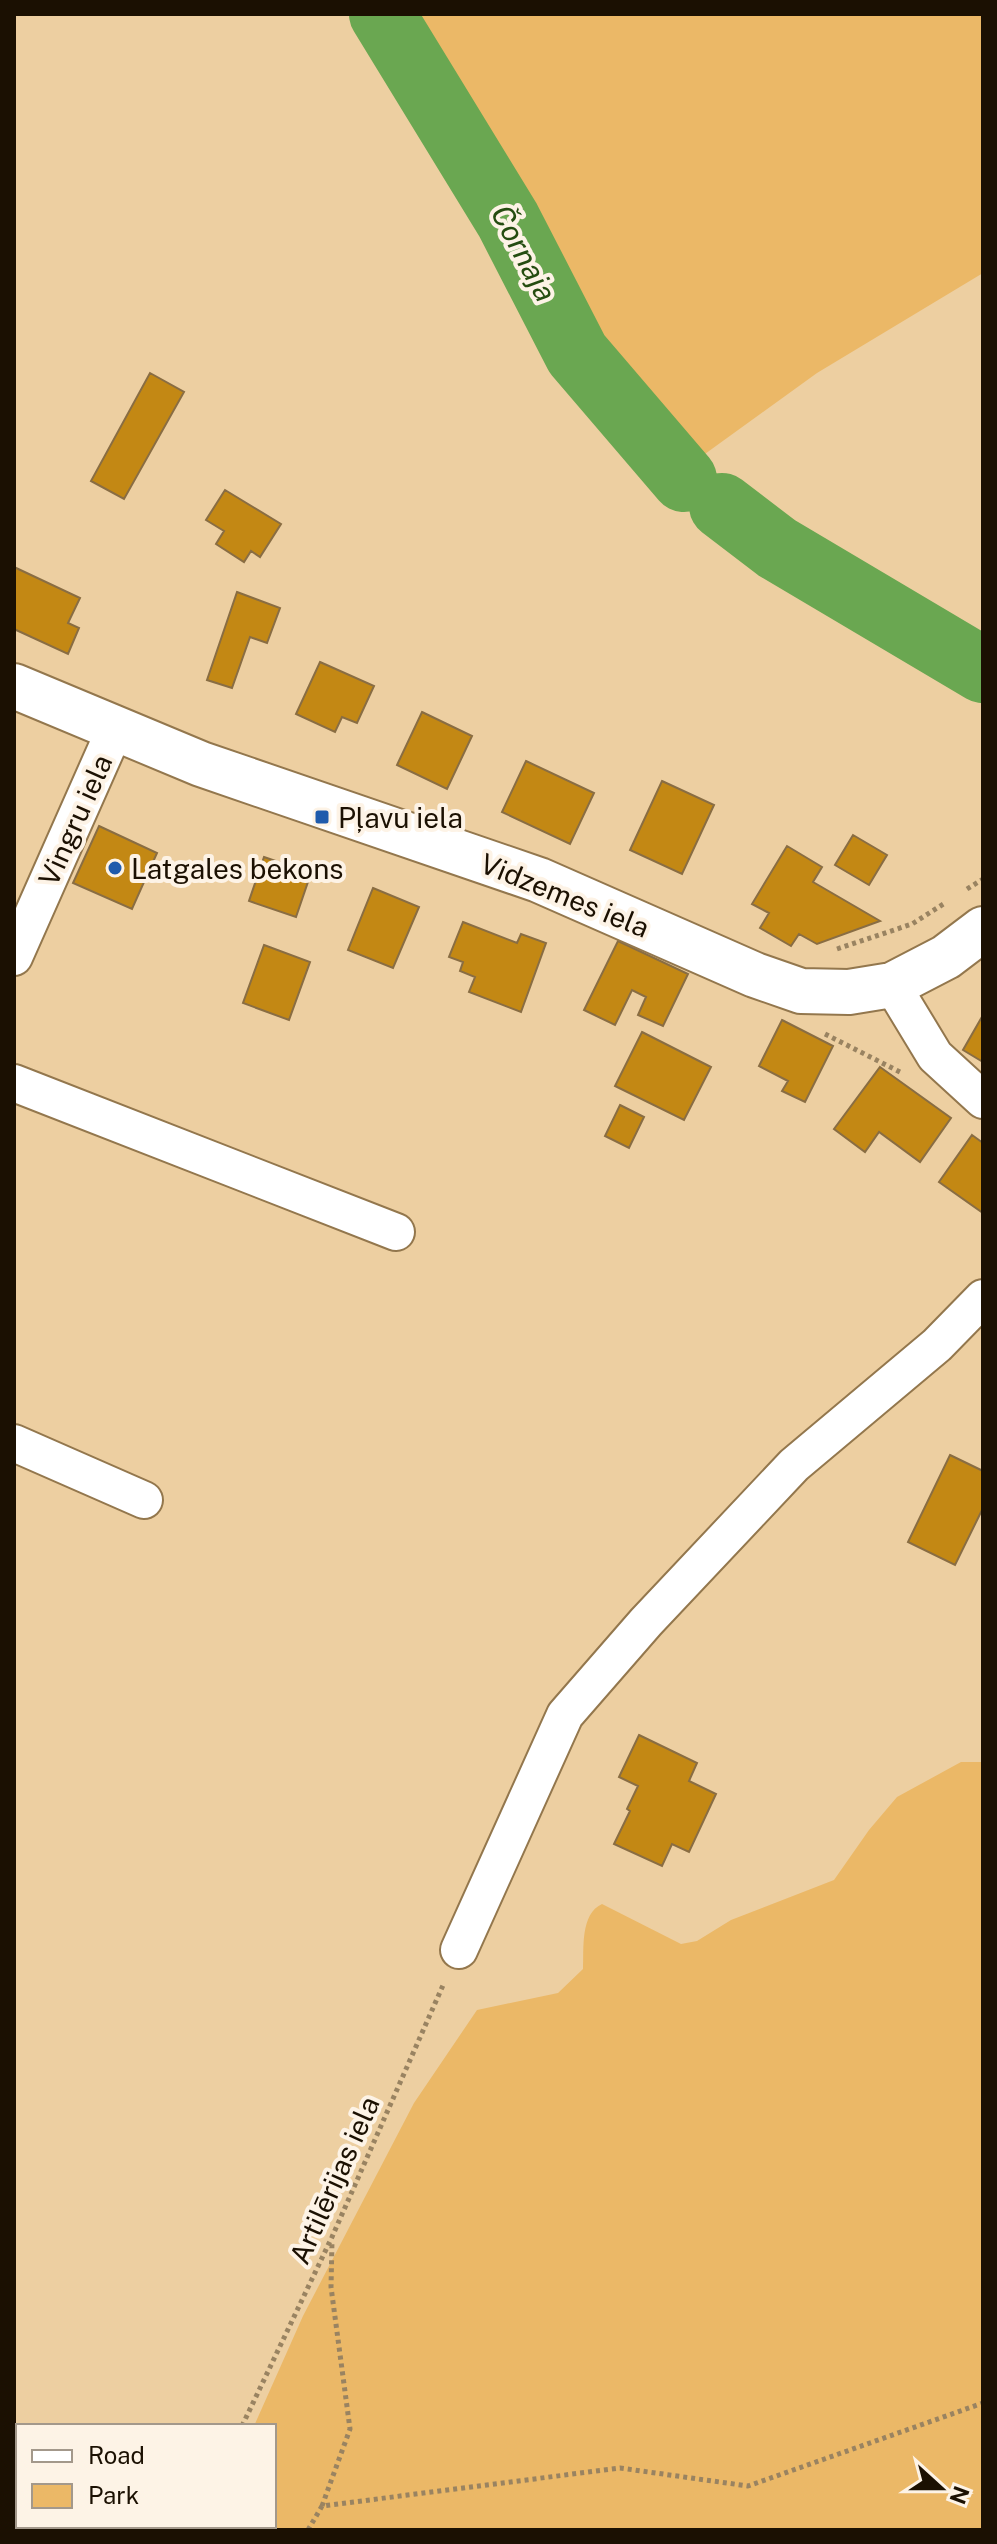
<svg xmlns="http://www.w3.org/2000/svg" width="997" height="2544" viewBox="0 0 997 2544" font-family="'Public Sans',sans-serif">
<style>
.green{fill:#ebb867}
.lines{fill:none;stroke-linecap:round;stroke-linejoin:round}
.river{stroke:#6aa751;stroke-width:66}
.building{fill:#c38814;stroke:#896d43;stroke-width:2}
.minor-casing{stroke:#93774d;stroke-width:40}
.tertiary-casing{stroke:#93774d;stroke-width:48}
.path{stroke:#998361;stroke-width:5;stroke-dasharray:4 4;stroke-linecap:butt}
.minor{stroke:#fff;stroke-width:36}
.tertiary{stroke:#fff;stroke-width:44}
.poi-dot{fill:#1f5bac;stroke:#fdf3e6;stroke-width:3}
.labels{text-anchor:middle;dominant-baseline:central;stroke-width:8;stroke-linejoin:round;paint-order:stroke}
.poi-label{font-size:28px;fill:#1b1002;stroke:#fdf3e6;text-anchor:start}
.street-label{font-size:28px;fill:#1b1002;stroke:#fdf3e6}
.water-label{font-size:30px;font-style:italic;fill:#254d11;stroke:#fdf3e6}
</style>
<rect width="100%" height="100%" fill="#edcfa1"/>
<!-- green -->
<path class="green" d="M 357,14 L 983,14 L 983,273 L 817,373 L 662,485 L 561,380 Z
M 961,1762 L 983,1762 L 983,2530 L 209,2530 L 210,2526 L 274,2526 L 274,2426 L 254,2426 L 303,2316 L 414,2103 L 477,2010 L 558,1993 L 583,1969 C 584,1949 580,1914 602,1904 L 681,1944 L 697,1941 L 731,1920 L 834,1880 L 869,1830 L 897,1797 Z"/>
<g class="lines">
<!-- river -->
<path class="river" d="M 382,14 L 508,220 L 577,354 L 684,479
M 722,506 L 777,548 L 983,670"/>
</g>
<!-- building -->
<path class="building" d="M 150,373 L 184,392 L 124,499 L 91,481 Z
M 225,490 L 281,524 L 260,557 L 251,551 L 244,562 L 216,544 L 224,531 L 206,520 Z
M 14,567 L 80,598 L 68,623 L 79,628 L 68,654 L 14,629 Z
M 237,592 L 280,608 L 267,643 L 250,637 L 232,688 L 207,680 Z
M 320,662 L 374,686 L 357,723 L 342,717 L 335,732 L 296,714 Z
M 422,712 L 472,736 L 447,789 L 397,765 Z
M 526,761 L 594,793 L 570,844 L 502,812 Z
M 662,781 L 714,805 L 682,874 L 630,850 Z
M 99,826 L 157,853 L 132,909 L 73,883 Z
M 853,835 L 887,855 L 869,885 L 835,865 Z
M 787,846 L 822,867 L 813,882 L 880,921 L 817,944 L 799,934 L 791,946 L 760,928 L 769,913 L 752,904 Z
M 264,857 L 311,873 L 296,917 L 249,901 Z
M 373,888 L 419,907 L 393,968 L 348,950 Z
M 463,922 L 517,943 L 521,934 L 546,943 L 521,1012 L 469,992 L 475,977 L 460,971 L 463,962 L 449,957 Z
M 618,941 L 688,974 L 663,1026 L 638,1015 L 646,997 L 632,990 L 615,1025 L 584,1010 Z
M 264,945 L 310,962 L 289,1020 L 243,1003 Z
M 983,1015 L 983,1062 L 963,1050 Z
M 782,1020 L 833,1046 L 805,1102 L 782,1091 L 788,1081 L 759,1066 Z
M 642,1032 L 711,1067 L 684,1120 L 615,1086 Z
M 880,1067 L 951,1118 L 920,1162 L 879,1132 L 865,1152 L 834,1129 Z
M 620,1105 L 644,1117 L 629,1148 L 605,1136 Z
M 972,1135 L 983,1143 L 983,1213 L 939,1182 Z
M 950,1455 L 983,1471 L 983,1508 L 955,1565 L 908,1542 Z
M 639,1735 L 697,1763 L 689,1781 L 716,1794 L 689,1852 L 672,1844 L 662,1866 L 614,1844 L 630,1811 L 627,1809 L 638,1786 L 619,1777 Z"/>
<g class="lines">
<!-- minor casing -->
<g class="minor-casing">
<path id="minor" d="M 14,957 L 116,727
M 892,985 L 935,1056 L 983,1100
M 14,1083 L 396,1232
M 14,1443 L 144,1500
M 459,1950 L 565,1715 L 646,1622 L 794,1465 L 937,1345 L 983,1298"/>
</g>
<!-- tertiary casing -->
<g class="tertiary-casing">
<path id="tertiary" d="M 14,686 L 201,764 L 539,880 L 755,975 L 801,991 L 849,992 L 892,985 L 946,957 L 983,929"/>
</g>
<!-- path -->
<path class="path" d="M 967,889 L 983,879
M 837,949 L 912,924 L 945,903
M 825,1034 L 902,1073
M 242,2426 L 332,2237 L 444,1983
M 322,2506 L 350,2429 L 331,2287 L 332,2241
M 193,2530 L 195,2526
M 308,2530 L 322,2506 L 620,2468 L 748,2486 L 983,2403"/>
<!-- minor -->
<use href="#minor" class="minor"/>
<!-- tertiary -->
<use href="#tertiary" class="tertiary"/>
</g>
<!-- markers -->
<g class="poi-dot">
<rect x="314" y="809" width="16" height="16" rx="4"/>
<circle cx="115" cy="868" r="8"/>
</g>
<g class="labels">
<!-- poi labels -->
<g class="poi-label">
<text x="338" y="817">Pļavu iela</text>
<text x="131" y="868">Latgales bekons</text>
</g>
<!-- street labels -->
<g class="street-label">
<text transform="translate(75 820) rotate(-66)">Vingru iela</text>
<text transform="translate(565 895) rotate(22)">Vidzemes iela</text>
<text transform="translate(334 2180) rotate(-66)">Artilērijas iela</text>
</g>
<!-- water labels -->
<g class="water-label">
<text transform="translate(524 253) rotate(62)">Čornaja</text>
</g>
</g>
<!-- border -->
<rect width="997" height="2544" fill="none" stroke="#1b1002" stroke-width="32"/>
<!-- legend -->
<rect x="16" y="2424" width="260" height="104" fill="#fdf3e6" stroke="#a3988b" stroke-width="2"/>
<rect x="32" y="2450" width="40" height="12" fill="#ffffff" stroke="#a3988b" stroke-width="2"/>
<text x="88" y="2464" font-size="24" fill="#1b1002">Road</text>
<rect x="32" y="2484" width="40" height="24" fill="#ebb867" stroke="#a3988b" stroke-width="2"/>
<text x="88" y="2504" font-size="24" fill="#1b1002">Park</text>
<!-- north arrow -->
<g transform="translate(941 2488) rotate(111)" stroke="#fdf3e6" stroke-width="6" paint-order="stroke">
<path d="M0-6L14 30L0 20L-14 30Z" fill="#1b1002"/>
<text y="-12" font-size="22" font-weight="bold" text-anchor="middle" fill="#1b1002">N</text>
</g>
</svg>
